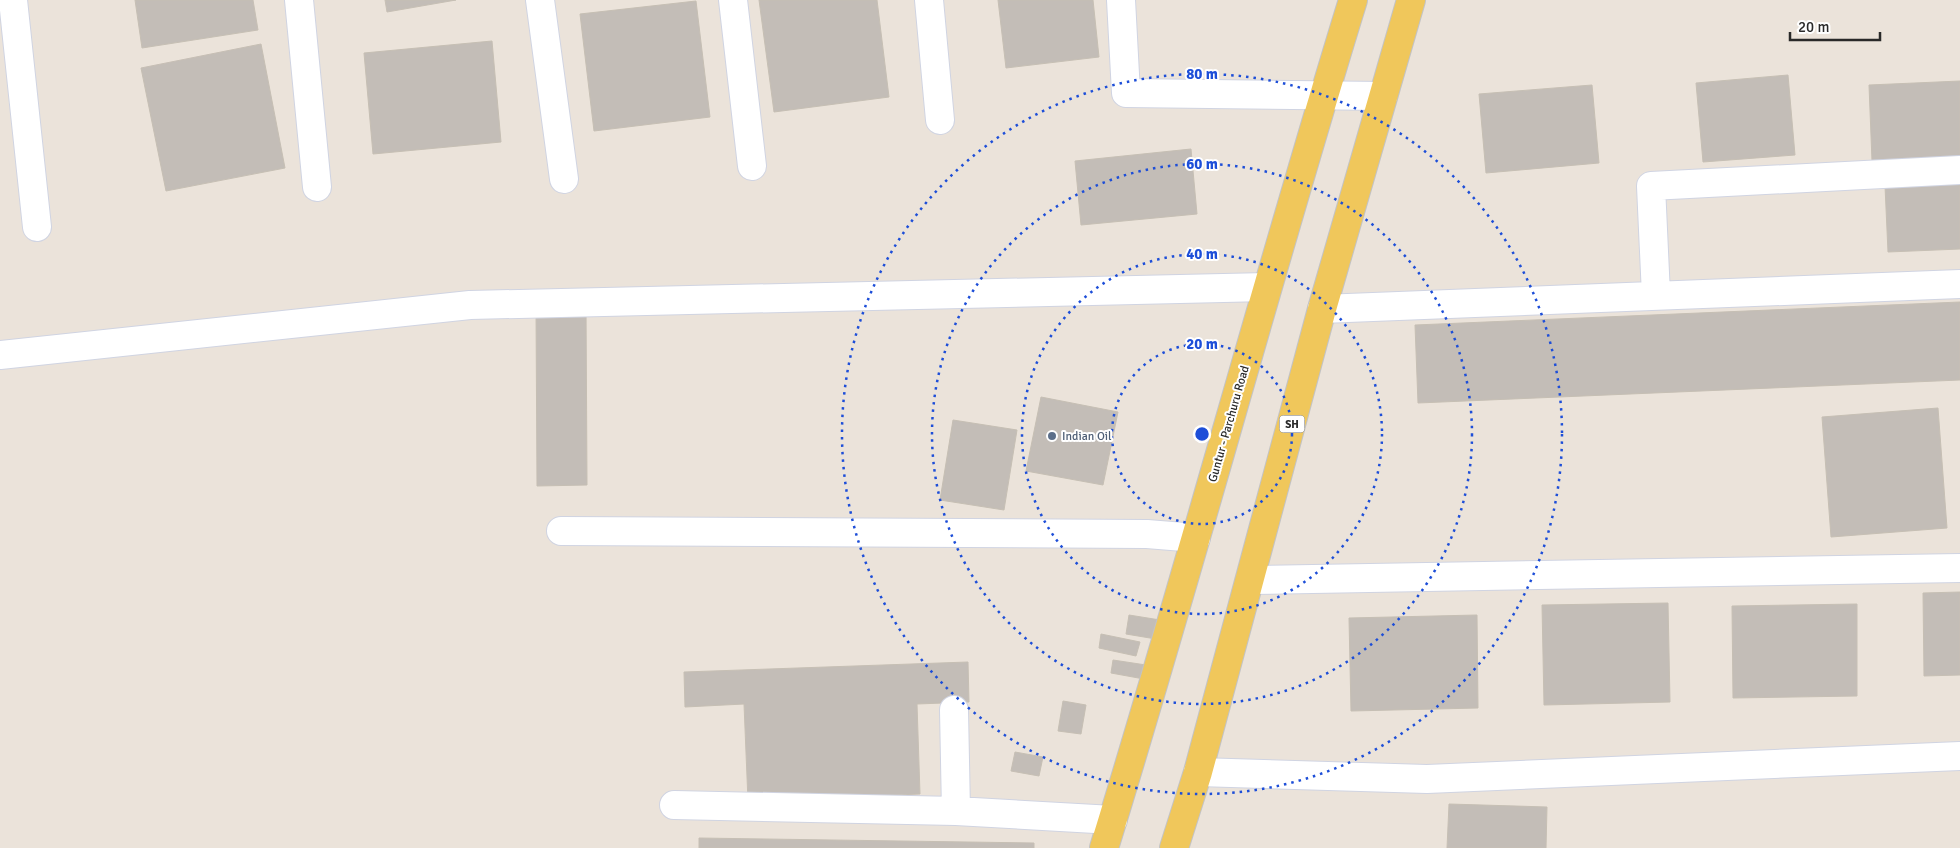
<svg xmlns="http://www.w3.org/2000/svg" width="1960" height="848" viewBox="0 0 1960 848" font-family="Signika,sans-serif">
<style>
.building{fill:#c3bdb7;stroke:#c6bfb4}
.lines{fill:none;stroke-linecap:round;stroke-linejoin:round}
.minor-casing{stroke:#d0d4e2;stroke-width:30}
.major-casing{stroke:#c3c3c3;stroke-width:30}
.minor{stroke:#fff;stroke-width:28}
.major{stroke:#f0c75b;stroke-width:28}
.ring{fill:none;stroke:#1d4ed8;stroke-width:2.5;stroke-dasharray:2.5 5}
.service-dot{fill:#5c6f8a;stroke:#fff;stroke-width:2}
.labels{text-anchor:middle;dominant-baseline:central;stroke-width:4;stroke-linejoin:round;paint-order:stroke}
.shield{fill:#fff;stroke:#696969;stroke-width:1}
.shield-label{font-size:11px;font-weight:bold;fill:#292929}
.street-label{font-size:12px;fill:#292929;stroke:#fff}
.service-label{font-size:12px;fill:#4e5e75;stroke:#fff;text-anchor:start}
.centre{fill:#1d4ed8;stroke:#fff;stroke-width:2.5}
.ring-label{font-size:15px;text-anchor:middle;font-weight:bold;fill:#1d4ed8;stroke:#fff;stroke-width:4;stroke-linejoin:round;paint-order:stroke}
</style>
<rect width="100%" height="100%" fill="#ebe3da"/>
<!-- building -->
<path class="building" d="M 135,0 L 253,0 L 258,30 L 142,48 Z
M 385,0 L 456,0 L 387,12 Z
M 759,0 L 877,0 L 889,97 L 774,112 Z
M 998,0 L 1093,0 L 1099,57 L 1006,68 Z
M 696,1 L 710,117 L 594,131 L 580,14 Z
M 492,41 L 501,142 L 373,154 L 364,53 Z
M 261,44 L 285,168 L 166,191 L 141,68 Z
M 1788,75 L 1795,155 L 1703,162 L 1696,83 Z
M 1960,81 L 1960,157 L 1872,161 L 1869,85 Z
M 1592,85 L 1599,163 L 1486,173 L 1479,94 Z
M 1191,149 L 1197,214 L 1081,225 L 1075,161 Z
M 1960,183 L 1960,249 L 1888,252 L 1885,186 Z
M 1960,302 L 1960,380 L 1418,403 L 1415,325 Z
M 586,307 L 587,485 L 537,486 L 536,308 Z
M 1041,397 L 1118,412 L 1103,485 L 1026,471 Z
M 1938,408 L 1947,528 L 1831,537 L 1822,417 Z
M 953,420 L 1017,430 L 1004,510 L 940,500 Z
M 1960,592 L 1960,675 L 1924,676 L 1923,593 Z
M 1668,603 L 1670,702 L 1544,705 L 1542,605 Z
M 1857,604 L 1857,696 L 1733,698 L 1732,606 Z
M 1129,615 L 1160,620 L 1156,639 L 1126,634 Z
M 1477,615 L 1478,708 L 1351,711 L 1349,618 Z
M 1101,634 L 1140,642 L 1136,656 L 1099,648 Z
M 1113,660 L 1146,665 L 1144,679 L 1111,673 Z
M 968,662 L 969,702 L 917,704 L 920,794 L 748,801 L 744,704 L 685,707 L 684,672 Z
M 1063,701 L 1086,705 L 1081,734 L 1058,731 Z
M 1015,752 L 1043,757 L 1039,776 L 1011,771 Z
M 1449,804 L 1547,807 L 1546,848 L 1447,848 Z
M 699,838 L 1034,843 L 1034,848 L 699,848 Z"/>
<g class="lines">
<!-- minor casing -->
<g class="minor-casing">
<path id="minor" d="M 13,0 L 37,227
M 299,0 L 317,187
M 540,0 L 564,179
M 733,0 L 752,166
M 929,0 L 940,120
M 1121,0 L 1126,93 L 1383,96
M 1656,295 L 1651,186 L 1960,170
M 1322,309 L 1960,284
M 0,355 L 470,305 L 1267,287
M 561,531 L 1147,534 L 1196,538
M 1250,580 L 1960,568
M 954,710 L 956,811
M 1198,772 L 1427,779 L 1960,756
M 674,805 L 956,811 L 1113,820"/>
</g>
<!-- major casing -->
<g class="major-casing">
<path id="major" d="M 1104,848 C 1191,566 1266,282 1353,0
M 1174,848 L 1198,772 L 1322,309 L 1411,0"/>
</g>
<!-- minor -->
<use href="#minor" class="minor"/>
<!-- major -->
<use href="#major" class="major"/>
</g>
<!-- distance rings -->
<g class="ring">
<circle cx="1202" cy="434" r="90"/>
<circle cx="1202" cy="434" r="180"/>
<circle cx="1202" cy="434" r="270"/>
<circle cx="1202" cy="434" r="360"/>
</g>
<!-- markers -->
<circle class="service-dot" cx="1052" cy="436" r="5"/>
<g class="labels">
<!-- shield labels -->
<rect class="shield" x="1279.5" y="415.5" width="25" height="17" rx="4"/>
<g class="shield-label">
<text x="1292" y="424">SH</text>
</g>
<!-- street labels -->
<g class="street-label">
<text transform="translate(1229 424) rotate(-74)">Guntur - Parchuru Road</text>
</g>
<!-- service labels -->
<g class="service-label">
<text x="1062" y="436">Indian Oil</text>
</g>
</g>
<circle cx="1202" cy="434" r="8" class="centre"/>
<g class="ring-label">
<text x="1202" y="79">80 m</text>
<text x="1202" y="169">60 m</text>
<text x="1202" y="259">40 m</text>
<text x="1202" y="349">20 m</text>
</g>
<!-- scale -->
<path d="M1790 32v8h90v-8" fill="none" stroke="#292929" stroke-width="2.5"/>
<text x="1798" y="32" font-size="15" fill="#292929" stroke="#ffffff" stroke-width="4" paint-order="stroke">20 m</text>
</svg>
